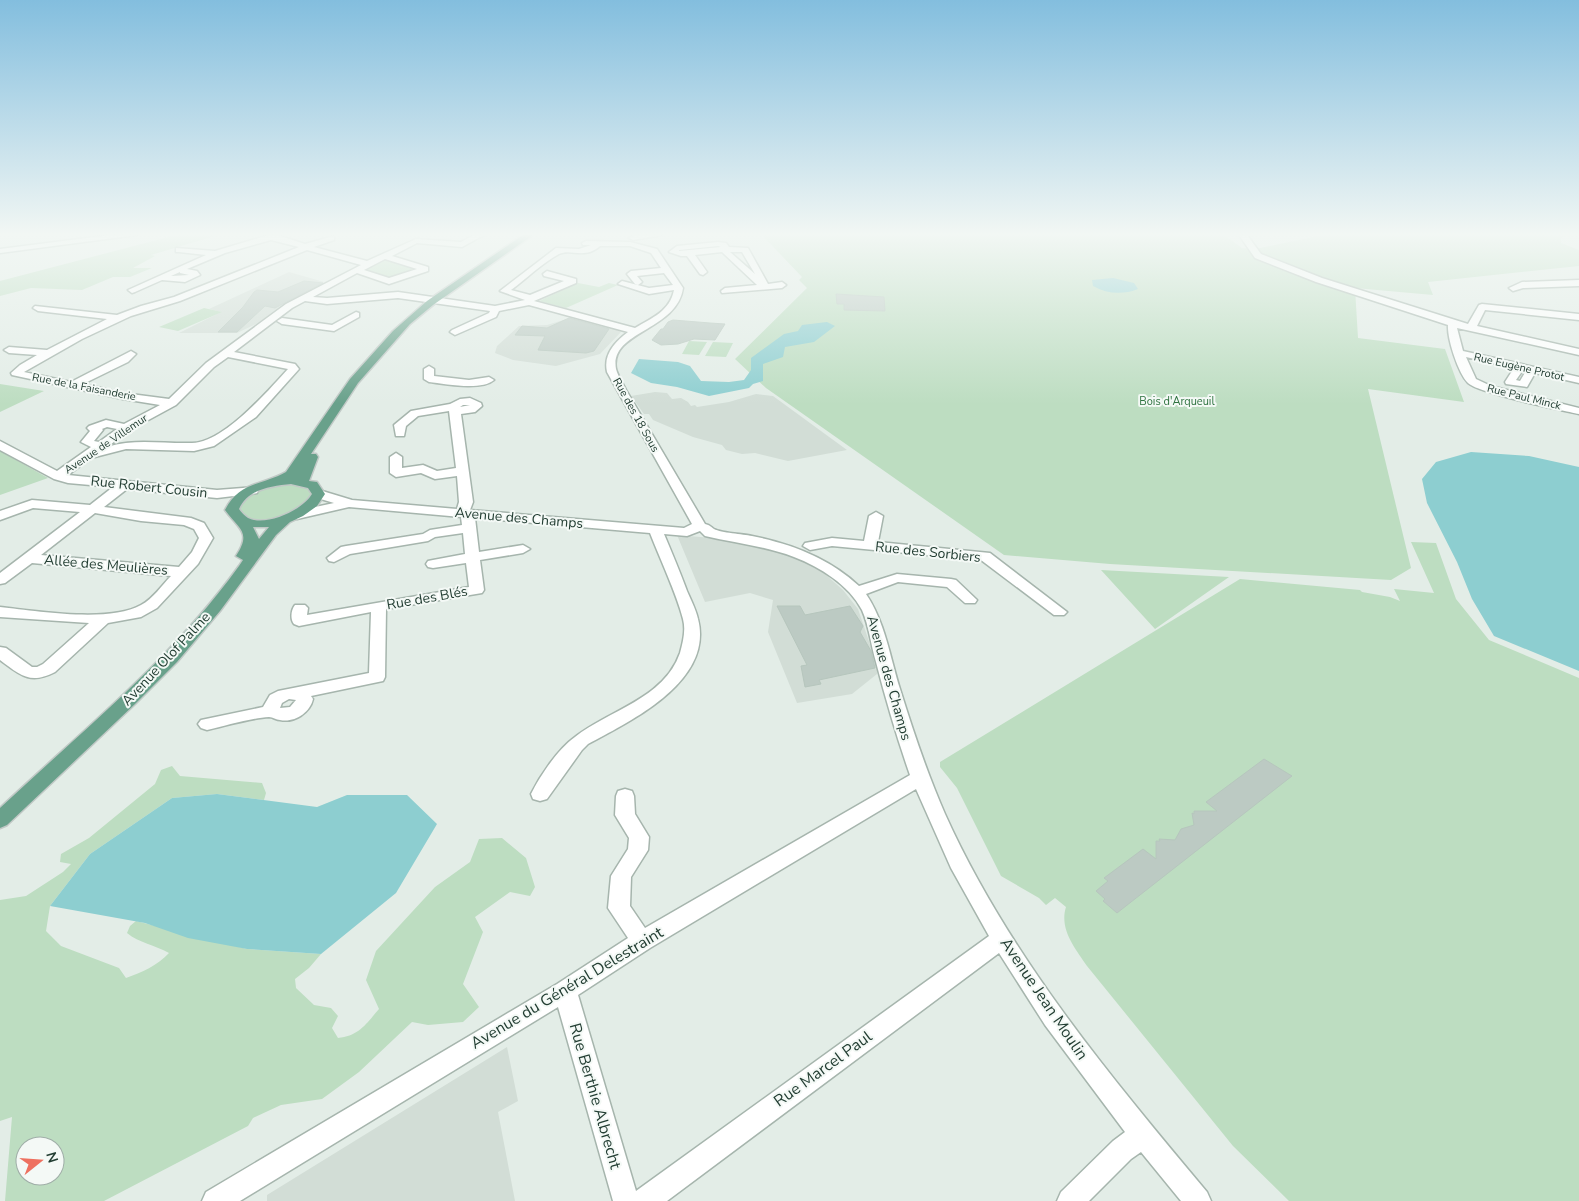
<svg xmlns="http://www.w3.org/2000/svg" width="1579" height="1201" viewBox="0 0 1579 1201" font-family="'Nunito Sans',sans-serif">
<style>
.built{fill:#d2ddd6}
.green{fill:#bdddc1;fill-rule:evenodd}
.water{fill:#8dced0}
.building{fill:#bccac3;stroke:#b6c6bd}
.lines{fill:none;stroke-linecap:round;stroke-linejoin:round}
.minor-casing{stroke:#a6b5ad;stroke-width:3}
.major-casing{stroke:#c1c9c6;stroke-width:3}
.minor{fill:#fff;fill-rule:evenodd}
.major{fill:#69a18b;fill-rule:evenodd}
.labels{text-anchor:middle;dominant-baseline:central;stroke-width:4;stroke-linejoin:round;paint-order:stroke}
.far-street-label{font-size:11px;fill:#233e33;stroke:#f4f9f6}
.far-park-label{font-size:11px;fill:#2f7340;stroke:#f4f9f6}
.street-label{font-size:14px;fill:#233e33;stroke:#f4f9f6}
.near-street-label{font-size:16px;fill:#233e33;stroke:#f4f9f6}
</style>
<rect width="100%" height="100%" fill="#e3ede7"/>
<!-- built -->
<path class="built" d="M 289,272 L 324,282 L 283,304 L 258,323 L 237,333 L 179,333 L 221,312 L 209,309 Z
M 570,318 L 610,327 L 621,332 L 600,354 L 556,366 L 513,360 L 495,353 L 497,346 L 519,326 L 547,325 Z
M 655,392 L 667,393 L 672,399 L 681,398 L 688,402 L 691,406 L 695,405 L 697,407 L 729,402 L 756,394 L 773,396 L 847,450 L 788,461 L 755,453 L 742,454 L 726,450 L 722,445 L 693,437 L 653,420 L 649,414 L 644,414 L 631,396 Z
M 677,535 L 724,539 L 777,550 L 802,560 L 825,574 L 843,590 L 858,609 L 878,668 L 877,674 L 852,694 L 797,703 L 768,632 L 773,600 L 750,593 L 705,602 Z
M 507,1047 L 518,1101 L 498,1112 L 515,1201 L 267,1201 L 267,1195 Z"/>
<!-- green -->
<path class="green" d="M 176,235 L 218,235 L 151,255 L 155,256 L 133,268 L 152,268 L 130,277 L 113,277 L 82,290 L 31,288 L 0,296 L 0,281 Z
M 762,235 L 1224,235 L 1242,248 L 1255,249 L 1323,235 L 1564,235 L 1561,239 L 1561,243 L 1579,250 L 1579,266 L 1428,282 L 1433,295 L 1355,288 L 1358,338 L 1445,349 L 1464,402 L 1368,389 L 1411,568 L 1391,580 L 1110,564 L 1004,555 L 766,388 L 735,359 L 807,288 L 799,280 L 802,277 Z
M 383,259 L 417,269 L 389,279 L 364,269 Z
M 578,283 L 599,287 L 609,283 L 618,285 L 566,308 L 539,301 Z
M 204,308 L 222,312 L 178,331 L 159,327 Z
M 689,341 L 707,342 L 699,355 L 682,354 Z
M 713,342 L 733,343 L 726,357 L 705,356 Z
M 0,384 L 44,391 L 0,412 Z
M 0,451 L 48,478 L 0,495 Z
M 290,485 C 300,486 311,487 313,498 L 292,516 L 261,522 L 243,518 L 238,508 C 250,491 270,486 290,485 Z
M 1411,542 L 1436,543 L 1456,599 L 1489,640 L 1579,678 L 1579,1201 L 1289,1201 L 1233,1146 L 1087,966 C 1075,948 1059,929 1066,907 L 1055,898 L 1046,905 L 1039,898 L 1001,876 L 957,788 L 940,767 L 940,762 L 1240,579 L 1360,590 L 1362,592 L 1390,597 L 1400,601 L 1394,589 L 1434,593 Z
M 1101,570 L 1229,577 L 1155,629 Z
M 172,766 L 180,776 L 262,783 L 266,793 L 264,800 L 217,794 L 172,798 L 90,854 L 50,906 L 46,931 L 61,946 L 119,968 L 126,978 C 142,972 157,966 169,953 C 155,945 139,943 127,933 L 130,926 L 136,921 L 247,949 L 321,954 L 309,968 L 295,979 L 296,988 L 314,1005 L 331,1008 L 338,1016 L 332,1028 L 338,1038 C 359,1036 366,1024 379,1009 L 366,980 L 376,951 L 435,887 L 470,862 L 479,839 L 502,838 L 526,858 L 535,887 L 530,896 L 510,892 L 475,917 L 483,932 L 463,984 L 479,1007 L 463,1022 L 428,1025 L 412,1022 L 359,1072 L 322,1099 L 281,1105 L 253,1118 L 248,1126 L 104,1201 L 5,1201 L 12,1117 L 0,1121 L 0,900 L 26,896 L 63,872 L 71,864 L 60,862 L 61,854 L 89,838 L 155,784 L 161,770 ZM 25,1146 L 55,1146 L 55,1176 L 25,1176 Z"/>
<!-- water -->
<path class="water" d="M 1113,278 L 1134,283 L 1138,289 C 1123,295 1107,294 1093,286 L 1092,280 Z
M 827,322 L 835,326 L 814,342 L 785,347 L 783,357 L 763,364 L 763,381 L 753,384 L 749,388 L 709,396 L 677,387 L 651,383 L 631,373 L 639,359 L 678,362 L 690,366 L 701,381 L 729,382 L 744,380 L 751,370 L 751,358 L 784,334 L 798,331 L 802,325 Z
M 1471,452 L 1529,456 L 1579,467 L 1579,671 L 1494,636 L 1472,599 L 1457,562 L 1427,503 L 1422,479 L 1436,462 Z
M 217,794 L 317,807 L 347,795 L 407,795 L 437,824 L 396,893 L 321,954 L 247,949 L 188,938 L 145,923 L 50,906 L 90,854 L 172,798 Z"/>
<!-- building -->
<path class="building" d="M 304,281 L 323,283 L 275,308 L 265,306 L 237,332 L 218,332 L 243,307 L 254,292 L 257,290 L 278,292 Z
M 836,294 L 884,297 L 885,311 L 844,310 L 844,304 L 837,304 Z
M 569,318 L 609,329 L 594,351 L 586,353 L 538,350 L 545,336 L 515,335 L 522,326 L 547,328 Z
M 673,320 L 710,323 L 725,324 L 715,340 L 694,339 L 678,344 L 661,345 L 652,340 L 661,329 L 663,329 L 668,322 Z
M 777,606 L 800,606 L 805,615 L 850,606 L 863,626 L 860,632 L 871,651 L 875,668 L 819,680 L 821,684 L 805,687 L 801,666 L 807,665 Z
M 1264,759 L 1292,776 L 1117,913 L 1103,901 L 1105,899 L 1096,891 L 1108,881 L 1104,878 L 1143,849 L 1156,859 L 1156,841 L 1160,841 L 1159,839 L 1175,840 L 1181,829 L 1194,825 L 1192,813 L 1194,814 L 1194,811 L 1217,811 L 1206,802 Z"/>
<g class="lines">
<!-- minor casing -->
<g class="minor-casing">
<path id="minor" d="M 110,235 L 137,235 L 0,253 L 0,249 Z
M 269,235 L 277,235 L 305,244 L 334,236 L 334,240 L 314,247 L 367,261 L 416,239 L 461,242 L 474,235 L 484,235 L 462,247 L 417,243 L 392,256 L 428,267 L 428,271 L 389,284 L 357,273 L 313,297 L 327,298 L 398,292 L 495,306 L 525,300 L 500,291 L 556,248 L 579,249 L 591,245 L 583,245 L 582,243 L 586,241 L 630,242 L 657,249 L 683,288 C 677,331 609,331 616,369 C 618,376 623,384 626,390 L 705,524 C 710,525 711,527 714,529 C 721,533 743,534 752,536 C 792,544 829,558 859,586 L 897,574 L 951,579 L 956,580 L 977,600 L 975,603 L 965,603 L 947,587 L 898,582 L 866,594 C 885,622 890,657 900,689 C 913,731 927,773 945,814 C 1008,954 1109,1075 1207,1192 L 1211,1201 L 1181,1201 L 1141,1152 L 1131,1159 L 1089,1201 L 1057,1201 L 1061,1192 L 1113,1141 L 1125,1132 L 1045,1025 L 999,953 L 667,1201 L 613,1201 L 558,1007 L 240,1201 L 202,1201 L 206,1192 L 557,984 L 628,938 L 608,908 L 611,876 L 628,849 L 629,838 L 615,815 L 616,796 L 618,791 L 625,789 L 632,791 L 634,796 L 635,814 L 649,837 L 648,850 L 631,877 L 630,906 L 645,928 L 910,775 C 897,738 886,700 876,662 C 871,646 869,625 862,610 C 849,585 820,567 794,557 C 765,546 735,543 705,536 L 700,531 L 687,536 L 664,534 C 672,553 680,572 687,591 C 691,600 696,610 698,619 C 714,681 631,721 588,744 L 582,750 L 547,799 L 540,801 L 533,799 L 531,794 C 540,776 558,749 575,737 C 609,710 664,699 680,653 C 683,642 686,630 683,619 C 676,592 660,559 650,533 L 475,518 L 479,552 L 523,545 L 530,549 L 523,553 L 480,560 L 484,590 L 482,593 L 386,609 L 385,677 L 383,681 L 311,696 L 313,699 C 310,713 294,723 280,720 C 276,720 273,717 269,717 C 251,718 225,726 207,730 L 201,728 L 198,724 L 201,720 L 263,707 L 270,695 L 278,691 L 369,673 L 371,612 L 299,626 L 294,624 C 290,619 291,610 295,605 L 305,605 L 308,608 L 307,615 L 469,587 L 466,563 L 433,568 L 428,567 L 426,564 L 428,561 L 433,560 L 465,554 L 463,533 L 435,537 L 428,541 L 350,554 L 334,562 L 329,561 L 327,558 L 341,547 L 346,546 L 423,534 L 430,530 L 462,525 L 461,517 L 349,507 L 297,519 L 290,515 L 292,512 L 334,503 L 314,497 L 313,494 L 319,490 L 352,500 L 457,509 L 459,502 L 457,476 L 435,479 L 421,473 L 396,477 L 390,473 L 390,457 L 396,453 L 402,457 L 402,468 L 423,465 L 437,471 L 456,468 L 449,411 L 418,416 L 406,426 L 404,436 L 396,436 L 394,425 L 411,411 L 450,404 L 460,399 L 470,398 L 481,403 L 482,406 L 475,412 L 461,414 L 473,502 L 470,510 L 684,528 L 692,524 L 607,372 C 603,354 615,342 628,332 L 529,305 L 499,311 L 496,317 L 455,335 L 450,332 L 452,330 L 489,313 L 490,311 L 398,298 L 327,304 L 305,301 L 292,308 L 234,352 L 295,364 L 299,369 L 256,417 L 214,446 L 194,451 L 126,449 L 91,458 L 68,475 L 217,490 L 257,487 L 258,490 L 257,493 L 217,498 L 127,489 L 104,507 L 191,518 L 204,523 L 213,538 L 198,564 L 157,608 L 141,617 L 108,623 L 55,672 C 30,685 20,675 0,660 L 0,647 L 6,648 L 32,667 L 37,667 L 43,664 L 89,623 L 0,617 L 0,607 C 37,611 109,623 141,605 C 153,599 162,585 171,576 L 32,563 L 5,583 L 0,584 L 0,573 L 80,512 L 33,508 L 0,520 L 0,511 L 32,500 L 90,505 L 113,487 L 68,483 L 54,479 L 0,450 L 0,441 L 57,471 L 91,447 L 81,442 L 90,431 L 87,428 L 89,426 L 106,420 L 124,424 L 160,405 L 123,399 L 12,375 L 11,373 L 20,365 L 37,355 L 9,353 L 4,350 L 9,347 L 47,350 L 107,319 L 38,311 L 33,308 L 35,306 L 117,315 L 141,306 L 174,297 L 299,247 L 271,240 L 225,253 L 187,269 L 197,271 L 200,275 L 185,282 L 162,280 L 135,292 L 132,293 L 128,290 L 206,255 L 179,252 L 176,252 L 176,248 L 215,251 ZM 600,246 L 630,246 L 651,253 L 661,268 L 631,271 L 627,274 L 635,284 L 638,285 L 642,282 L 637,276 L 664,273 L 673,285 L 649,288 L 622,281 L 618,284 L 649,294 L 674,290 C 670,311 652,318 635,328 L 534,301 L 576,283 L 576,279 L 547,271 L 543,274 L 544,276 L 564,281 L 530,295 L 511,290 C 526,279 542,263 559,254 C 571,248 584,260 600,246 ZM 307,250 L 361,265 L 286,304 L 206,363 L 169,399 L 123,393 L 83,384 L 128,362 L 136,354 L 131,351 L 71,382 L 24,372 L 82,339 L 131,316 L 180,301 ZM 385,259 L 417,269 L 389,278 L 364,270 ZM 180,273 L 189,275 L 171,276 L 180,272 ZM 228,357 L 288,369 C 268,391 223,443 192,443 C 163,444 135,438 107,447 L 130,430 L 176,405 L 214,367 ZM 463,405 L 470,405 L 460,407 ZM 107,427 L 117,429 L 99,442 L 94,441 L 103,430 L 102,429 ZM 95,513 L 141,521 L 184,525 L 194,529 L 199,538 L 192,552 L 179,567 L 41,555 ZM 289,699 L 296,700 L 290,707 L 280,708 L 282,703 ZM 916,789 L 951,868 L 989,936 L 636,1191 L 578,995 L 650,948 Z
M 635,235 L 662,235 L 633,240 L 629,238 Z
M 1239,235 L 1247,235 L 1261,254 L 1322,278 L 1468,324 L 1479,305 L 1482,304 L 1579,314 L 1579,320 L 1485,310 L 1477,326 L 1579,349 L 1579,355 L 1457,328 L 1463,351 L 1579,377 L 1579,383 L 1535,373 L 1527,387 L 1506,384 L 1505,382 L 1514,368 L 1466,357 L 1476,379 L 1491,386 L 1579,408 L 1579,414 C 1560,410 1478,393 1468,383 C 1458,373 1447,338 1448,325 L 1316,282 L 1255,258 ZM 1523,370 L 1526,371 L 1520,381 L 1516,380 Z
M 718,242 L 726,243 L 729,247 L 748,248 L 768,284 L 782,282 L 786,285 L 782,288 L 722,293 L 721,291 L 725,288 L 757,285 L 722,252 L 695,255 L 707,272 L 703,275 L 700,274 L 687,256 L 681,256 L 669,252 L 677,246 ZM 718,246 L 721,247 L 679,251 L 679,250 ZM 730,252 L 742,252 L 755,274 Z
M 1579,280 L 1579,286 L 1523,288 L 1513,291 L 1509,288 L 1522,282 Z
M 356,312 L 359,313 L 359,317 L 334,331 L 282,324 L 277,321 L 282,318 L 332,325 Z
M 429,366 L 434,369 L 434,376 L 469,380 L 489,377 L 494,380 C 482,391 445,384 429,382 L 424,379 L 424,369 Z
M 876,512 L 883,516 L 878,542 L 990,553 L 1067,612 L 1064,615 L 1054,615 L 981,560 L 832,546 L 810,550 L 803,546 L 805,543 L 832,538 L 864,541 L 869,516 Z"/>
</g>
<!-- major casing -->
<g class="major-casing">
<path id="major" d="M 523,235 L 533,235 L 433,305 L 410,324 L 358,383 L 311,454 L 316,454 L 318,457 L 309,481 L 317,482 L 325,494 L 317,506 L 303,516 L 290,522 L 276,535 L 220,611 L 177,662 L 135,704 L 7,825 L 0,828 L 0,808 C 83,730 172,659 239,566 L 243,560 L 236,556 C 252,532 239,529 225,510 C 240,481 261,486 286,472 L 350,379 L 393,331 L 427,301 ZM 291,484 L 308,488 L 312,494 C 303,510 266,527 248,518 C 245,516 241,512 239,509 C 248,489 271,486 291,484 ZM 253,527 L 269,527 L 259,539 Z"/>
</g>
<!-- minor -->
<use href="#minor" class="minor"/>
<!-- major -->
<use href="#major" class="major"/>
</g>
<!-- sky -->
<linearGradient id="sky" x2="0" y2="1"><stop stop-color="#83bede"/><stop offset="0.58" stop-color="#f2f7f4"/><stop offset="1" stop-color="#f2f7f4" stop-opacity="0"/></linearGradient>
<rect width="1579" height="404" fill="url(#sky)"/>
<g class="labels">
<!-- far-street labels -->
<g class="far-street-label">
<text transform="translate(1519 367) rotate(13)">Rue Eugène Protot</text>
<text transform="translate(84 387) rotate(11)">Rue de la Faisanderie</text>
<text transform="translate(1524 397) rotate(14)">Rue Paul Minck</text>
<text transform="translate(636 415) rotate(61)">Rue des 18 Sous</text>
<text transform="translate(106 444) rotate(-34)">Avenue de Villemur</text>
</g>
<!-- far-park labels -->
<g class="far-park-label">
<text x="1177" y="401">Bois d'Arqueuil</text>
</g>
<!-- street labels -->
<g class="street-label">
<text transform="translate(149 487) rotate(6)">Rue Robert Cousin</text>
<text transform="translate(519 518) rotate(5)">Avenue des Champs</text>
<text transform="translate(928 552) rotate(6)">Rue des Sorbiers</text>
<text transform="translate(106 565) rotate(5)">Allée des Meulières</text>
<text transform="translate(427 598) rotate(-10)">Rue des Blés</text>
<text transform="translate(166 659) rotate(-47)">Avenue Olof Palme</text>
<text transform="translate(889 678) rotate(74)">Avenue des Champs</text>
</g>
<!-- near-street labels -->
<g class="near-street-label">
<text transform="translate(567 988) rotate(-31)">Avenue du Général Delestraint</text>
<text transform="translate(1044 999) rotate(56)">Avenue Jean Moulin</text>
<text transform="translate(823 1069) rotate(-36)">Rue Marcel Paul</text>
<text transform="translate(595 1096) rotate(74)">Rue Berthie Albrecht</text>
</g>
</g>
<!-- north arrow -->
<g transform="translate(40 1161) rotate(73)"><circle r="24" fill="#f4f9f6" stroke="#a0aea8"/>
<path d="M0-4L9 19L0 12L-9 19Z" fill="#ee7160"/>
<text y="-8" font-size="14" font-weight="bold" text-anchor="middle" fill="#233e33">N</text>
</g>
</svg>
